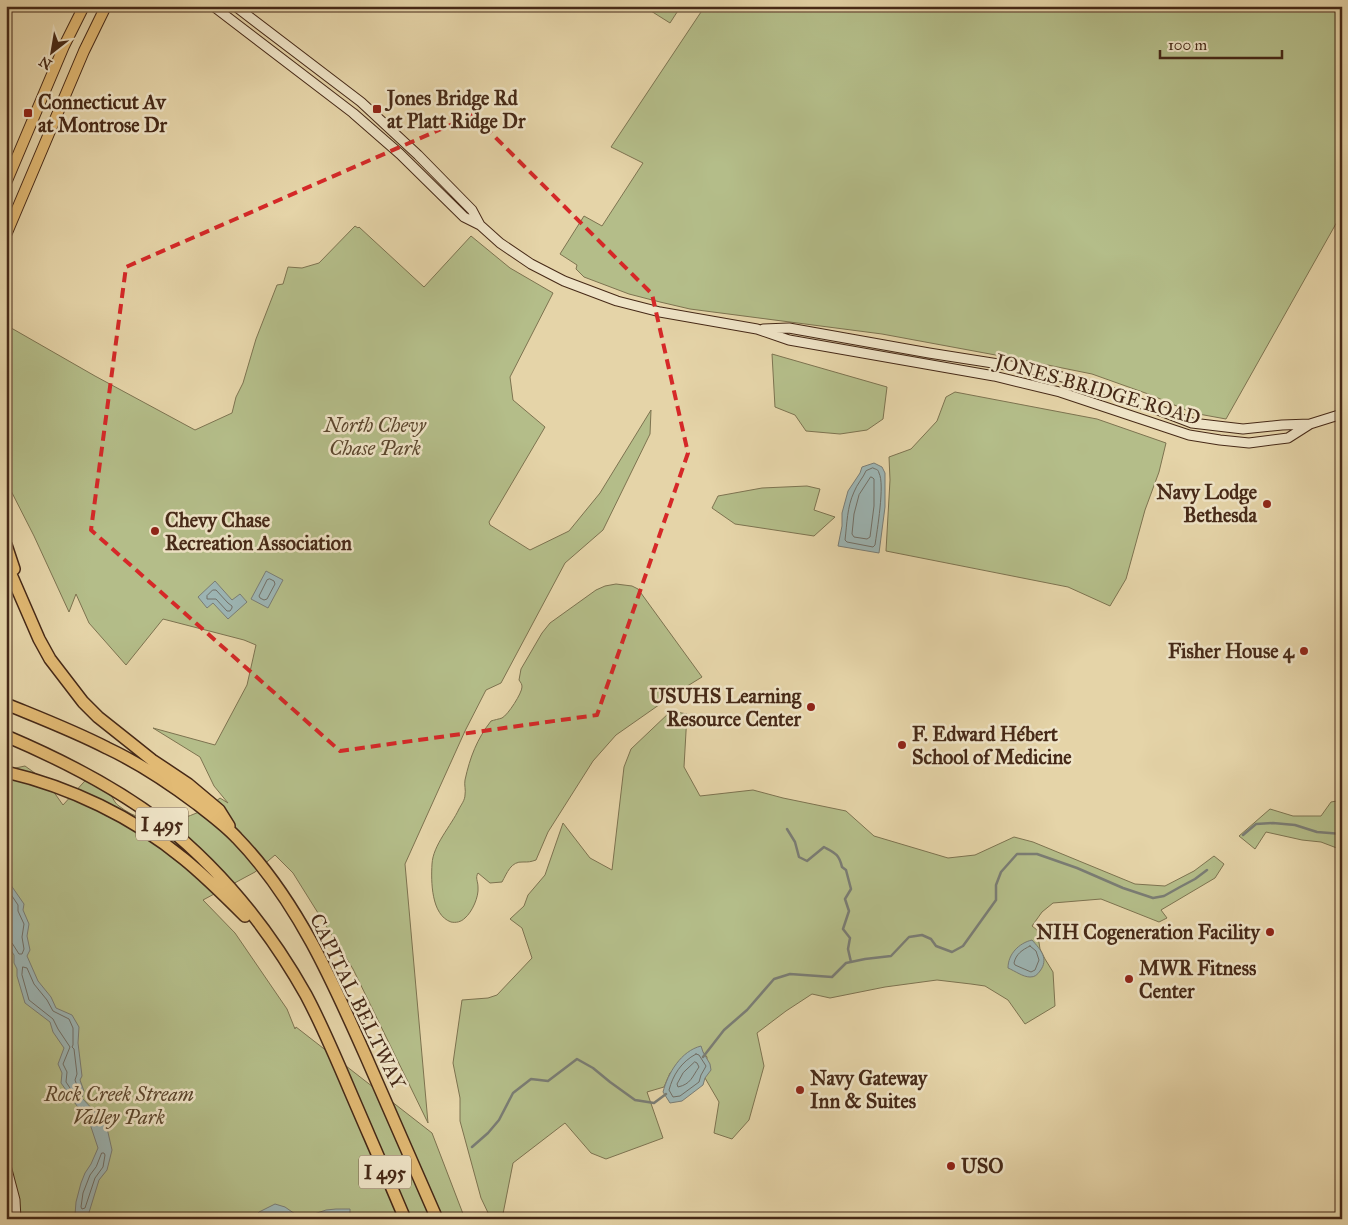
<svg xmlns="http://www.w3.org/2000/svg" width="1348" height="1225" viewBox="0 0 1348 1225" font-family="'IM FELL Great Primer',serif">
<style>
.green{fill:#b4bd89;stroke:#7d7350}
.water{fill:#9cb5b4;stroke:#7a7d75}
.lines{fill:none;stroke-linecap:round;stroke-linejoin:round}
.shore{stroke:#716f66;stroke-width:1}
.stream{stroke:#7a7d75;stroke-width:2.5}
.secondary-casing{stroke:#462917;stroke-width:11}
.primary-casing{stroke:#462917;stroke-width:12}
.highway-casing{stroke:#462917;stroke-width:14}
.secondary{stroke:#eee3c6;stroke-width:9}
.primary{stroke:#e2ba74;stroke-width:10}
.highway{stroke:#e2ba74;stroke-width:11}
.marked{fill:none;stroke:#d62828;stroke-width:4;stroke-dasharray:10 6;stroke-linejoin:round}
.poi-dot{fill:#8f2418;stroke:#eee3c6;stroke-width:2}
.labels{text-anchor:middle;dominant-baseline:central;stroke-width:5;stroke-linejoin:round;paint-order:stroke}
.shield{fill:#eee3c6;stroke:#78614c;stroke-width:1}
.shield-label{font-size:19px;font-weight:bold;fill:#462917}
.poi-label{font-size:20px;font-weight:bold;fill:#462917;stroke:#eee3c6;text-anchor:start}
.street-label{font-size:20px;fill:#462917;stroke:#eee3c6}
.park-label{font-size:20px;font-style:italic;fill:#5c472e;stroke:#eee3c6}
</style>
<rect width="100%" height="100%" fill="#e5d4a8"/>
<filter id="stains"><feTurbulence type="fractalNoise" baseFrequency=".004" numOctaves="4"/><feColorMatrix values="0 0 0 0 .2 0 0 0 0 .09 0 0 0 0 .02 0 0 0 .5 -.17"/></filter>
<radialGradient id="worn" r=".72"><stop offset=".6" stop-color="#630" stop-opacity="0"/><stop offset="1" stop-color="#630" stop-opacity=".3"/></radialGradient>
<!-- green -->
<path class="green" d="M 643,6 L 681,6 L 670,23 Z
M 705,6 L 1342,6 L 1342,213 L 1226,419 L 1193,413 L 1151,395 L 1092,374 L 1028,361 L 882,334 L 690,309 L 660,302 L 629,294 L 584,277 L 576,269 L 577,265 L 560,254 L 584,216 L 602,226 L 643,163 L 611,147 Z
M 355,226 L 358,228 L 359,227 L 424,287 L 471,236 L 510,268 L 553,293 L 510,377 L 513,400 L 545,427 L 489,522 L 490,525 L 530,550 L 569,531 L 600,493 L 651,410 L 650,434 L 603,530 L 565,563 L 501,683 L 486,690 L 465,731 L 405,864 L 428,1123 L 353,969 L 293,873 L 275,855 L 255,872 L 203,900 L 235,933 L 287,1009 L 295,1029 L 296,1027 L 432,1133 L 465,1219 L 6,1219 L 6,770 L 25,766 L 46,781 L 63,805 L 93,772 C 98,778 103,784 108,791 C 112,795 114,803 119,806 C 150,831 192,822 220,798 L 228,803 L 214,786 L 200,757 L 153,728 L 215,745 L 247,685 L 256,645 L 244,640 L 163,619 L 126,665 L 89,623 L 76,594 L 69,612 L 34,536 L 6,481 L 6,325 L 95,376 L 195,430 L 232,413 L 236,397 L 243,383 L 256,339 L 277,285 L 283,284 L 288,267 L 302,268 L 319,263 Z
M 772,354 L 887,387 L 883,419 L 867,430 L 840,434 L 806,431 L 795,415 L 775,407 Z
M 955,392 L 1097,419 L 1166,443 L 1159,472 L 1145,510 L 1126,579 L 1110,606 L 1068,587 L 886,551 L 890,480 L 889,457 L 911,449 L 937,421 L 946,397 Z
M 807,486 L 820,489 L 814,510 L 835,517 L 814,536 L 735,524 L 712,508 L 718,496 L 762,488 Z
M 616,584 L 632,586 L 638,589 L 702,677 L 676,693 L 616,735 L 593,761 L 548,832 L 536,860 C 530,862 529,862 523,862 C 511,861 507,873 502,882 L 490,883 L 478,873 C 475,878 478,881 478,887 C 479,897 472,912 465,918 C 461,922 456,923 451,922 C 431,915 431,881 432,864 C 433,845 451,826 459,809 C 461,805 465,800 465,795 C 466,790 464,785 465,780 C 470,757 477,739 491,721 C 494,720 499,719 502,718 C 508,715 522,693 522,687 C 522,684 521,683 519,680 L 521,669 L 542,633 L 550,623 L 596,590 L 605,586 Z
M 671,711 L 687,714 L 684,767 L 700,796 L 753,790 L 783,798 L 846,811 L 874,836 L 948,858 L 975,855 L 1014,837 L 1033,842 L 1135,884 L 1165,886 L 1194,871 L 1214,856 L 1224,864 L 1215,878 L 1161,910 L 1167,918 L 1159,922 L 1101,899 L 1053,903 L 1042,912 L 1032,926 L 1037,930 L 1040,949 L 1045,959 L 1053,972 L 1055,1006 L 1025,1024 L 1008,1000 L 985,986 L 971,984 L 937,980 L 885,987 L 830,998 L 812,994 L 786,1011 L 757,1033 L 764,1066 L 749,1120 L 732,1139 L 714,1133 L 719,1102 L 705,1078 L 707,1057 L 703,1052 L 670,1073 L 664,1087 L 647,1092 L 663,1138 L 606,1159 L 591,1153 L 565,1123 L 513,1163 L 502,1219 L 491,1219 L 481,1198 L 460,1121 L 460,1098 L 453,1063 L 462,1000 L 488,998 L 497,995 L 532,958 L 522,928 L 510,919 L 524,906 L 528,895 L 545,875 L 563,823 L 590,858 L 612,870 L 624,767 L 631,749 Z
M 1342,800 L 1342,850 L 1321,842 L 1302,840 L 1266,832 L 1255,849 L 1239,836 L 1270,809 L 1293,816 L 1321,816 L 1331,802 Z"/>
<!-- water -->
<path class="water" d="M 874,463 L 882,467 L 885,473 L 885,507 L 879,553 L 838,546 L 842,526 L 842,513 L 848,491 L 860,473 L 862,467 Z
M 266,571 L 283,580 L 268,608 L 251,599 Z
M 215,581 L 232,600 L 240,594 L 247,602 L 228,619 L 213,603 L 207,608 L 198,597 Z
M 6,878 L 24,904 L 23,910 L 29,924 L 27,936 L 30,950 L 27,956 L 38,981 L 51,997 L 56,1008 L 72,1015 L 79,1027 L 78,1043 L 82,1076 L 80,1080 L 84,1091 L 82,1098 L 97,1114 L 107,1128 L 112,1150 L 107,1170 L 99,1180 L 87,1219 L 72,1219 L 75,1215 L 76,1202 L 81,1183 L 85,1173 L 91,1164 L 98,1148 L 91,1127 L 75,1103 L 68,1098 L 66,1090 L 61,1083 L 62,1073 L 58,1064 L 64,1048 L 53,1032 L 50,1022 L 25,1003 L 17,976 L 17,969 L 14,963 L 14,955 L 8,946 L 6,936 Z
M 1032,940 C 1041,950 1049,959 1040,971 C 1037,975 1035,977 1030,977 C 1023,977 1015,971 1008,968 C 1008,954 1019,943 1032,940 Z
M 701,1046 L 703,1052 L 710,1064 L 711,1070 L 705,1078 L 703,1085 L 682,1101 L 670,1103 L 663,1092 C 668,1073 681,1051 701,1046 Z
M 275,1204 L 285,1207 L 298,1216 L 302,1218 L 326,1210 L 336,1209 L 350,1209 L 350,1216 L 340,1219 L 252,1219 L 259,1212 Z"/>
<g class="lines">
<!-- shore -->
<path class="shore" d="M 873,468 C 877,470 878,469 879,473 C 885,484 877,531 875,545 L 873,547 L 847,542 L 845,540 C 847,524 847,507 854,492 C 857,484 863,478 866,471 Z
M 871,477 L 873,478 L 874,479 L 874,506 L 870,537 L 867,539 L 854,537 L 852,534 L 854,514 L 859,495 Z
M 270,579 L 274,581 L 275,584 L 267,599 L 264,600 L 260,598 L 259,596 L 267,580 Z
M 213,590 L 216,590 L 228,603 L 232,606 L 232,608 L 230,611 L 227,611 L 216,599 L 207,599 L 207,596 Z
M 6,887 L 18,905 L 18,911 L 24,924 L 22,937 L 24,949 L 22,954 L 19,954 L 12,943 L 6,941
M 1030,946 L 1036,951 L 1039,960 L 1035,970 L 1031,972 L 1015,965 L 1014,963 C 1016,954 1022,950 1030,946 Z
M 23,967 L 27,968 L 34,984 L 47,1000 L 53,1011 L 69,1019 L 73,1028 L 73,1045 L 72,1047 L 74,1049 L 77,1074 L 75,1080 L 79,1091 L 76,1097 L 72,1095 L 70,1088 L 66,1082 L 67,1072 L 63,1064 L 70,1047 L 58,1029 L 53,1019 L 29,1000 L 22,975 Z
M 696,1054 L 699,1055 L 706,1066 L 705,1068 L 701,1075 L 699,1082 L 680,1096 L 673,1097 L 669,1090 C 673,1075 681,1062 696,1054 Z
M 695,1062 L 697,1063 L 699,1067 C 692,1077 691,1084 678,1087 L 677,1084 L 683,1073 Z
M 102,1153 L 104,1153 L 105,1155 L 103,1167 L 95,1178 L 85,1208 L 82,1209 L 81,1207 L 83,1193 L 90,1175 L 96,1167 Z"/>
<!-- stream -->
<path class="stream" d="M 787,829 L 795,842 L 799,857 L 807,861 L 824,847 C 835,853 839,854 842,867 L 846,870 L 851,889 L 845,899 L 849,911 L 843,929 L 850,938 L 848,949 L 851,962
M 1243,835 L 1256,824 L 1273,823 L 1295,825 L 1317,832 L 1342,834
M 703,1057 L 724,1030 L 747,1010 L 774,979 L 790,974 L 832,977 L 846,963 L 865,959 L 891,956 L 909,937 L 922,935 L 931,939 L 936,946 L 952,952 L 963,946 L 996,900 L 996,885 L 1001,872 L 1017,854 L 1037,854 L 1077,868 L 1123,888 L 1153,898 L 1164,896 L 1180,887 L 1195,879 L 1207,870
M 472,1147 L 488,1133 L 499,1120 L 513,1093 L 531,1079 L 548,1081 L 577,1059 L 593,1068 L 610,1082 L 635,1100 L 654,1103 L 666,1094"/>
<!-- secondary casing -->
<g class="secondary-casing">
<path id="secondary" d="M 213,6 L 353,113 L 400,154 L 464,217 L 480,225
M 235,6 L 361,102 L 418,155 L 472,210 L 480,225 L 500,243 L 531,264 L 564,281 L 617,301 L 660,312 L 757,329 L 789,340 L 994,376 L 1060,392 L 1189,435 L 1220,440 L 1249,443 L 1288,438 L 1310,424 L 1342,414
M 763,329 L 789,328 L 929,353 L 1037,370 L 1098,387 L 1192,423 L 1243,429 L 1282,425 L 1310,424
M 6,1166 L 15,1200 L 16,1219"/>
</g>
<!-- primary casing -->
<g class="primary-casing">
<path id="primary" d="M 6,183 L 64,46 L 84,6
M 6,235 L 84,51 L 106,6"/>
</g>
<!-- highway casing -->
<g class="highway-casing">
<path id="highway" d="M 6,545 L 14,569
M 6,563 L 39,639 L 50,659 L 83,702 L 98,717 L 132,744 L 152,760 L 188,784 L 219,810 L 229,826
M 6,704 C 40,718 74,731 107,748 C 139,763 169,783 197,804 C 211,815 225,825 237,838 C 297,900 333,982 367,1059 C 390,1112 414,1166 437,1219
M 6,736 C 60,759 114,786 161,822 C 220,869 269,929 306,995 C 322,1025 336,1058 350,1091 C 368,1133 387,1176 405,1219
M 6,772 C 70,787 133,817 184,859 C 205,876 225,896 245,916"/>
</g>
<!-- secondary -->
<use href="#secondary" class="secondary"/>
<!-- primary -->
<use href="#primary" class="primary"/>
<!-- highway -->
<use href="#highway" class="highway"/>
</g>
<!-- marked area -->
<path class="marked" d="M 473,115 L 652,294 L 688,453 L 597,715 L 340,751 L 91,530 L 126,267 Z"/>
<!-- markers -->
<g class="poi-dot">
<rect x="372" y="104" width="10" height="10" rx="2.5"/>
<rect x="23" y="108" width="10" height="10" rx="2.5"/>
<circle cx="1267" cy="504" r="5"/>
<circle cx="155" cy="531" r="5"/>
<circle cx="1304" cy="651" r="5"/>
<circle cx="811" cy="707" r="5"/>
<circle cx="902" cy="745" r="5"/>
<circle cx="1270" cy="932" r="5"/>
<circle cx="1129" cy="979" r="5"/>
<circle cx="800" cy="1090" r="5"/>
<circle cx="951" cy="1166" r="5"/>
</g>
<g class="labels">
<!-- shield labels -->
<g class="shield">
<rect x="136" y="807.5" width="52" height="33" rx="4"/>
<rect x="359" y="1155.5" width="52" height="33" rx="4"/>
</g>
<g class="shield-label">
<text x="162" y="824">I 495</text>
<text x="385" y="1172">I 495</text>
</g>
<!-- poi labels -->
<g class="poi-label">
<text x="387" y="98">Jones Bridge Rd<tspan x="387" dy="23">at Platt Ridge Dr</tspan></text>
<text x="38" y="102">Connecticut Av<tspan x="38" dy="23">at Montrose Dr</tspan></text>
<text x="1257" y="492" text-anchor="end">Navy Lodge<tspan x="1257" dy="23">Bethesda</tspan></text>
<text x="165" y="520">Chevy Chase<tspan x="165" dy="23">Recreation Association</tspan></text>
<text x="1294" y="651" text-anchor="end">Fisher House 4</text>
<text x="801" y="696" text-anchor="end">USUHS Learning<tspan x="801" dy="23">Resource Center</tspan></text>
<text x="912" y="734">F. Edward Hébert<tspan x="912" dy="23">School of Medicine</tspan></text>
<text x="1260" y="932" text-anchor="end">NIH Cogeneration Facility</text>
<text x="1139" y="968">MWR Fitness<tspan x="1139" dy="23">Center</tspan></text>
<text x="810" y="1078">Navy Gateway<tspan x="810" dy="23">Inn &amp; Suites</tspan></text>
<text x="961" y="1166">USO</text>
</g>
<!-- street labels -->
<g class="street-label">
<text transform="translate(1098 389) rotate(16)">JONES BRIDGE ROAD</text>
<text transform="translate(358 1001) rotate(64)">CAPITAL BELTWAY</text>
</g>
<!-- park labels -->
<g class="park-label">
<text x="375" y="425">North Chevy<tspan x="375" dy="23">Chase Park</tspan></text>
<text x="119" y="1094">Rock Creek Stream<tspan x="119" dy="23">Valley Park</tspan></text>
</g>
</g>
<!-- margin -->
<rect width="1348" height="1225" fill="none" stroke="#e5d4a8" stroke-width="25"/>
<rect x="8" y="8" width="1333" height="1210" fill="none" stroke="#462917" stroke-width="2.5"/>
<rect x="12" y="12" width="1323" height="1200" fill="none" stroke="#462917"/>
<!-- north arrow -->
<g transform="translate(52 52) rotate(211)" stroke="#eee3c6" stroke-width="4" paint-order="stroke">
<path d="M0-4L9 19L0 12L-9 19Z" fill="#462917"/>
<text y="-8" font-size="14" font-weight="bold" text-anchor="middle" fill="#462917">N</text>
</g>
<!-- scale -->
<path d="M1160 50v8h122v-8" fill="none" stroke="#462917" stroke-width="2.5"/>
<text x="1168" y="50" font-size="15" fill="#462917" stroke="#eee3c6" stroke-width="4" paint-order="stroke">100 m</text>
<rect width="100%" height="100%" filter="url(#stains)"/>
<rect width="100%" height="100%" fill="url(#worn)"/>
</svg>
